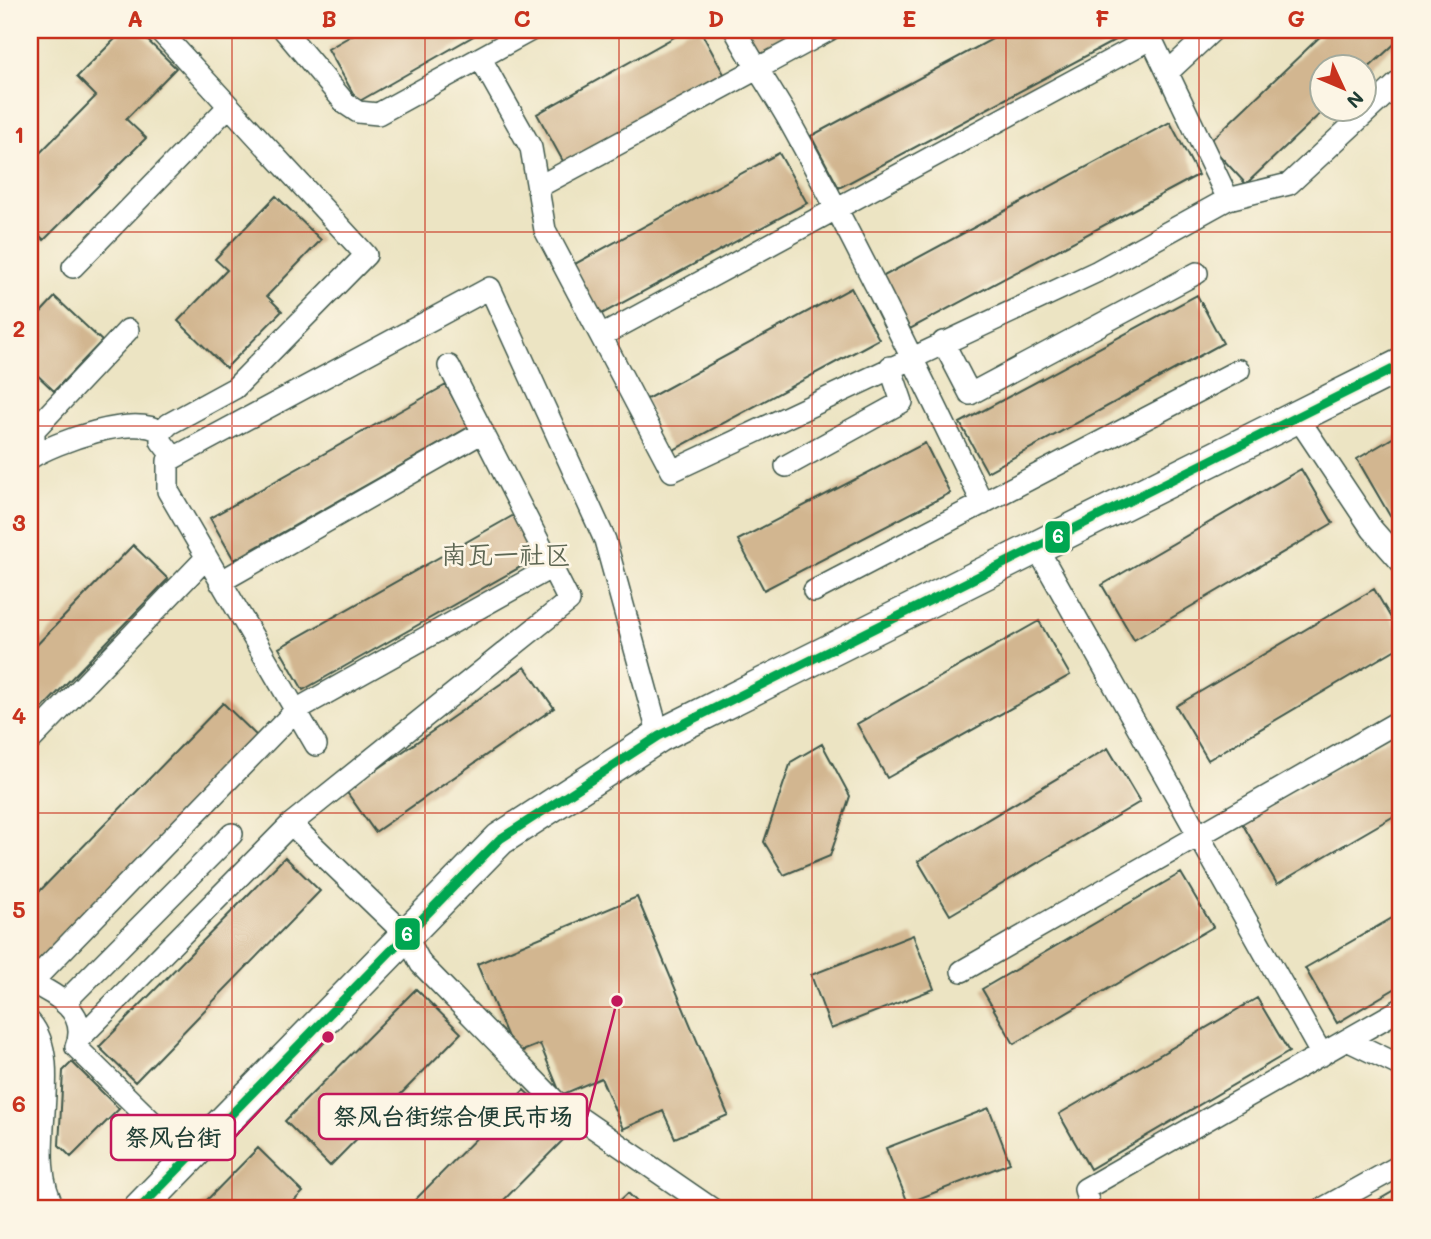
<svg xmlns="http://www.w3.org/2000/svg" width="1431" height="1239" viewBox="0 0 1431 1239" font-family="Mali,'LXGW WenKai TC',sans-serif">
<style>
.building{fill:#d2b690}
.lines{fill:none;stroke-linecap:round;stroke-linejoin:round}
.street-casing{stroke:#3e5649;stroke-width:24}
.secondary-casing{stroke:#3e5649;stroke-width:35}
.street{stroke:#fff;stroke-width:21}
.secondary{stroke:#fff;stroke-width:32}
.bus-1-casing{stroke:#fcf5e5;stroke-width:14}
.bus-1{stroke:#00a651;stroke-width:9}
.grid{fill:none;stroke:#c8321e;stroke-width:2;stroke-opacity:0.55}
.labels{text-anchor:middle;dominant-baseline:central;stroke-width:5;stroke-linejoin:round;paint-order:stroke}
.quarter-label{font-size:26px;fill:#5e6754;stroke:#fcf5e5}
.leader{fill:none;stroke:#c2185b;stroke-width:2.5}
.callout-dot{fill:#c2185b;stroke:#fcf5e5;stroke-width:2.5}
.callout{fill:#fcf5e5;stroke:#c2185b;stroke-width:2.5}
.callout-label{font-size:24px;text-anchor:middle;font-weight:bold;fill:#1f3d34}
.line-badge{stroke:#fcf5e5;stroke-width:2.5}
.badge-label{font-size:19px;text-anchor:middle;font-weight:bold;fill:#fff}
.neatline{fill:none;stroke:#c8321e;stroke-width:2.5}
.grid-label{font-size:23px;text-anchor:middle;font-weight:bold;fill:#c8321e}
</style>
<rect width="100%" height="100%" fill="#fcf5e5"/>
<filter id="ink" filterUnits="userSpaceOnUse"><feTurbulence type="fractalNoise" baseFrequency=".0143" numOctaves="2"/><feDisplacementMap in="SourceGraphic" scale="14" xChannelSelector="R" yChannelSelector="G"/><feConvolveMatrix kernelMatrix="1 2 1 2 8 2 1 2 1" color-interpolation-filters="sRGB"/></filter>
<filter id="wash" filterUnits="userSpaceOnUse"><feTurbulence type="fractalNoise" baseFrequency=".00686" numOctaves="4" result="noise"/><feDisplacementMap in="SourceGraphic" scale="28" xChannelSelector="R" yChannelSelector="G"/><feGaussianBlur stdDeviation="1.57" result="paint"/><feColorMatrix in="noise" values="0 0 0 0 0 0 0 0 0 0 0 0 0 0 0 0 0 1.4 0 .05"/><feComposite in="paint" operator="in"/></filter>
<g filter="url(#wash)">
<rect width="100%" height="100%" fill="#ece4c3"/>
<g id="blocks">
<!-- building -->
<path class="building" d="M 124,30 L 137,30 L 176,68 L 126,119 L 146,138 L 44,240 L 30,226 L 30,163 L 96,96 L 77,77 Z
M 361,30 L 484,30 L 358,102 L 328,49 Z
M 687,30 L 700,30 L 724,74 L 564,163 L 537,114 Z
M 746,30 L 812,30 L 761,58 Z
M 1009,30 L 1125,30 L 1127,34 L 839,188 L 811,136 Z
M 1327,30 L 1401,30 L 1401,38 L 1364,72 L 1364,66 L 1322,66 L 1322,108 L 1326,108 L 1246,184 L 1208,143 Z
M 1170,122 L 1198,175 L 910,329 L 882,277 Z
M 779,153 L 807,203 L 600,315 L 573,265 Z
M 276,196 L 321,240 L 267,296 L 282,311 L 226,368 L 178,321 L 227,270 L 215,259 Z
M 851,288 L 879,339 L 672,451 L 645,400 Z
M 1197,295 L 1223,343 L 987,472 L 960,423 Z
M 55,297 L 102,341 L 54,391 L 30,368 L 30,324 Z
M 446,385 L 469,427 L 234,560 L 210,518 Z
M 1401,433 L 1401,510 L 1390,516 L 1357,459 Z
M 925,443 L 950,493 L 764,590 L 738,540 Z
M 1301,469 L 1333,523 L 1134,640 L 1102,585 Z
M 514,515 L 538,557 L 303,690 L 279,648 Z
M 133,545 L 168,579 L 30,721 L 30,652 Z
M 1374,589 L 1401,635 L 1401,646 L 1208,760 L 1176,706 Z
M 1039,621 L 1070,675 L 887,778 L 857,724 Z
M 525,667 L 554,708 L 375,832 L 346,791 Z
M 223,703 L 258,737 L 31,968 L 30,901 Z
M 1401,731 L 1401,812 L 1277,884 L 1242,823 Z
M 822,744 L 850,796 L 830,856 L 784,875 L 764,842 L 791,762 Z
M 1108,748 L 1140,802 L 950,915 L 918,861 Z
M 285,857 L 320,891 L 135,1082 L 99,1047 Z
M 1181,873 L 1213,927 L 1014,1044 L 982,989 Z
M 637,897 L 728,1115 L 675,1138 L 663,1111 L 623,1129 L 601,1078 L 561,1095 L 540,1044 L 515,1054 L 477,964 Z
M 1401,913 L 1401,985 L 1337,1023 L 1305,968 Z
M 913,935 L 934,989 L 831,1029 L 811,975 Z
M 416,989 L 461,1033 L 330,1166 L 285,1121 Z
M 1257,998 L 1289,1052 L 1090,1169 L 1059,1114 Z
M 72,1062 L 119,1109 L 71,1157 L 59,1145 L 63,1071 Z
M 524,1090 L 569,1134 L 495,1209 L 406,1209 Z
M 989,1108 L 1010,1163 L 908,1203 L 886,1148 Z
M 258,1148 L 303,1192 L 286,1209 L 198,1209 Z
M 1401,1187 L 1401,1209 L 1363,1209 Z
M 628,1193 L 644,1209 L 611,1209 Z"/>
</g>
</g>
<g filter="url(#ink)">
<use href="#blocks" fill-opacity="0" stroke="#3e5649" stroke-width="2"/>
<g class="lines">
<!-- street casing -->
<g class="street-casing">
<path id="street" d="M 159,30 L 366,255 L 235,388 L 169,424 L 161,432 L 161,441 L 174,458
M 284,30 L 346,104 L 358,112 L 378,114 L 531,30
M 735,30 C 751,60 770,88 787,117 C 857,243 920,374 983,504
M 1147,30 L 1228,199
M 481,59 L 531,148 L 545,230 L 672,471 L 1098,271 L 1228,199 L 1289,184 L 1401,80
M 1168,72 L 1213,30
M 538,187 L 829,30
M 73,267 L 229,106
M 601,336 L 1152,38
M 943,342 L 970,394 L 1197,273
M 449,366 L 569,601 L 291,824 L 405,934 L 421,964 L 555,1101 L 712,1209
M 1298,418 L 1372,529 L 1401,562
M 34,455 L 34,430 L 128,330
M 30,458 C 56,442 134,413 161,432
M 786,466 L 902,402 L 890,367
M 1037,548 L 1322,1055
M 220,582 L 483,432
M 814,591 L 1239,370
M 30,741 L 206,558
M 316,745 L 168,491 L 168,461 L 490,288 L 605,540 L 659,736
M 962,971 L 1401,720
M 30,982 C 56,994 90,1013 76,1047 L 189,1158
M 31,983 L 296,710 L 552,567
M 66,1001 L 232,834
M 30,1022 C 67,1065 22,1157 55,1209
M 80,1038 L 291,824
M 1347,1040 L 1401,1066
M 1090,1209 L 1085,1189 L 1401,1009
M 1322,1209 L 1401,1165"/>
</g>
<!-- secondary casing -->
<g class="secondary-casing">
<path id="secondary" d="M 139,1209 L 500,839 L 659,736 L 1401,365"/>
</g>
<!-- street -->
<use href="#street" class="street"/>
<!-- secondary -->
<use href="#secondary" class="secondary"/>
<!-- bus-1 casing -->
<g class="bus-1-casing">
<path id="bus-1" d="M 139,1209 L 500,839 L 659,736 L 1401,365"/>
</g>
<!-- bus-1 -->
<use href="#bus-1" class="bus-1"/>
</g>
</g>
<!-- grid -->
<path class="grid" d="M 232,30 L 232,1209M 425,30 L 425,1209M 619,30 L 619,1209M 812,30 L 812,1209M 1006,30 L 1006,1209M 1199,30 L 1199,1209M 30,232 L 1401,232M 30,426 L 1401,426M 30,620 L 1401,620M 30,813 L 1401,813M 30,1007 L 1401,1007"/>
<g class="labels">
<!-- quarter labels -->
<g class="quarter-label">
<text x="506" y="554">南瓦一社区</text>
</g>
</g>
<!-- callouts -->
<path class="leader" d="M617 1001L587 1117M328 1037L235 1137"/>
<g class="callout-dot">
<circle cx="617" cy="1001" r="7"/>
<circle cx="328" cy="1037" r="7"/>
</g>
<g class="callout">
<rect x="319" y="1094" width="268" height="45" rx="7"/>
<rect x="111" y="1115" width="124" height="45" rx="7"/>
</g>
<g class="callout-label">
<text x="453" y="1125">祭风台街综合便民市场</text>
<text x="173" y="1146">祭风台街</text>
</g>
<g class="line-badge">
<rect x="1044" y="520" width="27" height="34" rx="7" fill="#00a651"/>
<rect x="394" y="917" width="27" height="34" rx="7" fill="#00a651"/>
</g>
<g class="badge-label">
<text x="1058" y="543">6</text>
<text x="407" y="941">6</text>
</g>
<!-- margin -->
<rect width="1431" height="1239" fill="none" stroke="#fcf5e5" stroke-width="77"/>
<!-- north arrow -->
<g transform="translate(1343 88) rotate(134)"><circle r="33" fill="#fcf5e5" stroke="#a4ab9e" stroke-width="2"/>
<path d="M0-5L12 26L0 18L-12 26Z" fill="#c8321e"/>
<text y="-10" font-size="19" font-weight="bold" text-anchor="middle" fill="#1f3d34">N</text>
</g>
<rect x="38" y="38" width="1354" height="1162" class="neatline"/>
<g class="grid-label">
<text x="135" y="27">A</text>
<text x="329" y="27">B</text>
<text x="522" y="27">C</text>
<text x="716" y="27">D</text>
<text x="909" y="27">E</text>
<text x="1102" y="27">F</text>
<text x="1296" y="27">G</text>
<text x="19" y="143">1</text>
<text x="19" y="337">2</text>
<text x="19" y="531">3</text>
<text x="19" y="724">4</text>
<text x="19" y="918">5</text>
<text x="19" y="1112">6</text>
</g>
</svg>
